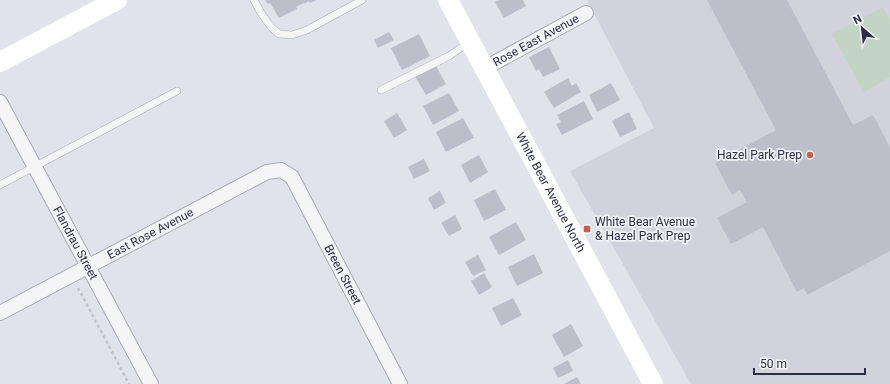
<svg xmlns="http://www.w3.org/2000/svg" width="890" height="384" viewBox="0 0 890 384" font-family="Roboto,sans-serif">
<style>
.built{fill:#d1d2dc}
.green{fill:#c4d4c4}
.building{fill:#bdbeca}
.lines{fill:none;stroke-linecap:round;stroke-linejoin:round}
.lane-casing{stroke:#a7a9b4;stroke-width:8}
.street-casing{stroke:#a7a9b4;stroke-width:16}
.path{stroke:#c0c1c9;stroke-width:2.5;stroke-dasharray:3 3;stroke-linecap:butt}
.lane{stroke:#f5f5f8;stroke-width:7}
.street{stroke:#f5f5f8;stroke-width:14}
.secondary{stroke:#fff;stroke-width:20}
.poi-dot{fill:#ca5c4d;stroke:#f2f3f7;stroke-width:1.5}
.labels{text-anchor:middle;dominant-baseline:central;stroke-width:3.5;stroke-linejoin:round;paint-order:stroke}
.street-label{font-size:12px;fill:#2b2d42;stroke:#f2f3f7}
.poi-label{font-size:12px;fill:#2b2d42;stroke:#f2f3f7;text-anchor:end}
</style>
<rect width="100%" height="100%" fill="#e2e3ea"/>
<!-- built -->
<path class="built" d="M 587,0 L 890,0 L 890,384 L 691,384 L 570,171 L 654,128 Z"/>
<!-- green -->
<path class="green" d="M 883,7 L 890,20 L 890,77 L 864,92 L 832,34 Z"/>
<!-- building -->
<path class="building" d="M 265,0 L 317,0 L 310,3 L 309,1 L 304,4 L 304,3 L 296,7 L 297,9 L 279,18 L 270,3 L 268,4 Z
M 500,0 L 523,0 L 526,6 L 504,18 L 495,2 Z
M 707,0 L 787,0 L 853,125 L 873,115 L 890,147 L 890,251 L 807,295 L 804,288 L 797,292 L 763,227 L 731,244 L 717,218 L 747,202 L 740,190 L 732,195 L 715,163 L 776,130 Z
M 389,32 L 394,40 L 378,48 L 374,40 Z
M 419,34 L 430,56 L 402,70 L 391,48 Z
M 549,47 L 560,69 L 543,77 L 539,69 L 536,71 L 529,57 Z
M 435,64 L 446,84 L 426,95 L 414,75 Z
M 568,78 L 572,86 L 576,83 L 581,92 L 554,108 L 544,92 Z
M 611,83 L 620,100 L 597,112 L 589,95 Z
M 449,93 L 459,111 L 433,125 L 423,106 Z
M 584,101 L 593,119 L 562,135 L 556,124 L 561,122 L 557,115 Z
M 629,112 L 637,129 L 620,137 L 612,121 Z
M 397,113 L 407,130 L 394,138 L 384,121 Z
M 463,118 L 474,138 L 446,152 L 436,132 Z
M 479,155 L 488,172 L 470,183 L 461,165 Z
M 424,159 L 430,171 L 414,179 L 408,167 Z
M 495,189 L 506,210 L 484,221 L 474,200 Z
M 440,191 L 446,203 L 434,210 L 428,198 Z
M 455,215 L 462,229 L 449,236 L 441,223 Z
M 516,222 L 526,240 L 499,255 L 489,237 Z
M 534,254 L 543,273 L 517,286 L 508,267 Z
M 478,255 L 486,270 L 473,276 L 465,262 Z
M 484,273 L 492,287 L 479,295 L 471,281 Z
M 513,298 L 522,315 L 501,326 L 492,308 Z
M 571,324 L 583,346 L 564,357 L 552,335 Z
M 568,360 L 573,371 L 558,378 L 553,368 Z
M 577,377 L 581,384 L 564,384 Z"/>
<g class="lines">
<!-- lane casing -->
<g class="lane-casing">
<path id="lane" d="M 254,0 L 261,13 L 271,27 L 279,34 L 292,35 L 307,30 L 362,0
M 381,90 L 449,56 L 469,42
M 0,185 L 177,91"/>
</g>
<!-- street casing -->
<g class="street-casing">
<g id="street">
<path id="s1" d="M 485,68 L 586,13"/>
<path id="s2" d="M 0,102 L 151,384"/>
<path id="s3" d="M 0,313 L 267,172 L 281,170 L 292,177 L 400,384"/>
</g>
</g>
<!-- path -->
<path class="path" d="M 78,288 L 129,384"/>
<!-- lane -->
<use href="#lane" class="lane"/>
<!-- street -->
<use href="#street" class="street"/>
<!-- secondary -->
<g class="secondary">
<path id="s4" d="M 448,0 L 653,384"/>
<path d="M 0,62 L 117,0"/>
</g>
</g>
<!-- markers -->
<g class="poi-dot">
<circle cx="810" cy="155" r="4"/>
<rect x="583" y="225" width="8" height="8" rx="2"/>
</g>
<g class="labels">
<!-- street labels -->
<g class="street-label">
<text stroke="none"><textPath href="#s1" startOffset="58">Rose East Avenue</textPath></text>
<text stroke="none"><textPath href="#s4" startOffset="218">White Bear Avenue North</textPath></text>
<text stroke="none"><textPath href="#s3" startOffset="170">East Rose Avenue</textPath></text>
<text stroke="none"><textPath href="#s2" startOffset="160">Flandrau Street</textPath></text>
<text stroke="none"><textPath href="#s3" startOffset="439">Breen Street</textPath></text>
</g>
<!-- poi labels -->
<g class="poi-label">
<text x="802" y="155">Hazel Park Prep</text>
<text x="595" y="222" text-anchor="start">White Bear Avenue<tspan x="595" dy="14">&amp; Hazel Park Prep</tspan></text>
</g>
</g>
<!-- north arrow -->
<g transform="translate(862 28) rotate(332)" stroke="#f2f3f7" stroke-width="3" paint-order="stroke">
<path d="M0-3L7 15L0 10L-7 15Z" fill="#2b2d42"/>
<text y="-6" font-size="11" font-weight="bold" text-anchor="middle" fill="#2b2d42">N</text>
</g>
<!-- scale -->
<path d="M754 368v6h111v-6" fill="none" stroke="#2b2d42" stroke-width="2"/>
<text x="760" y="368" font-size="12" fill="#2b2d42" stroke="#f2f3f7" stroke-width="3" paint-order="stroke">50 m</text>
</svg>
